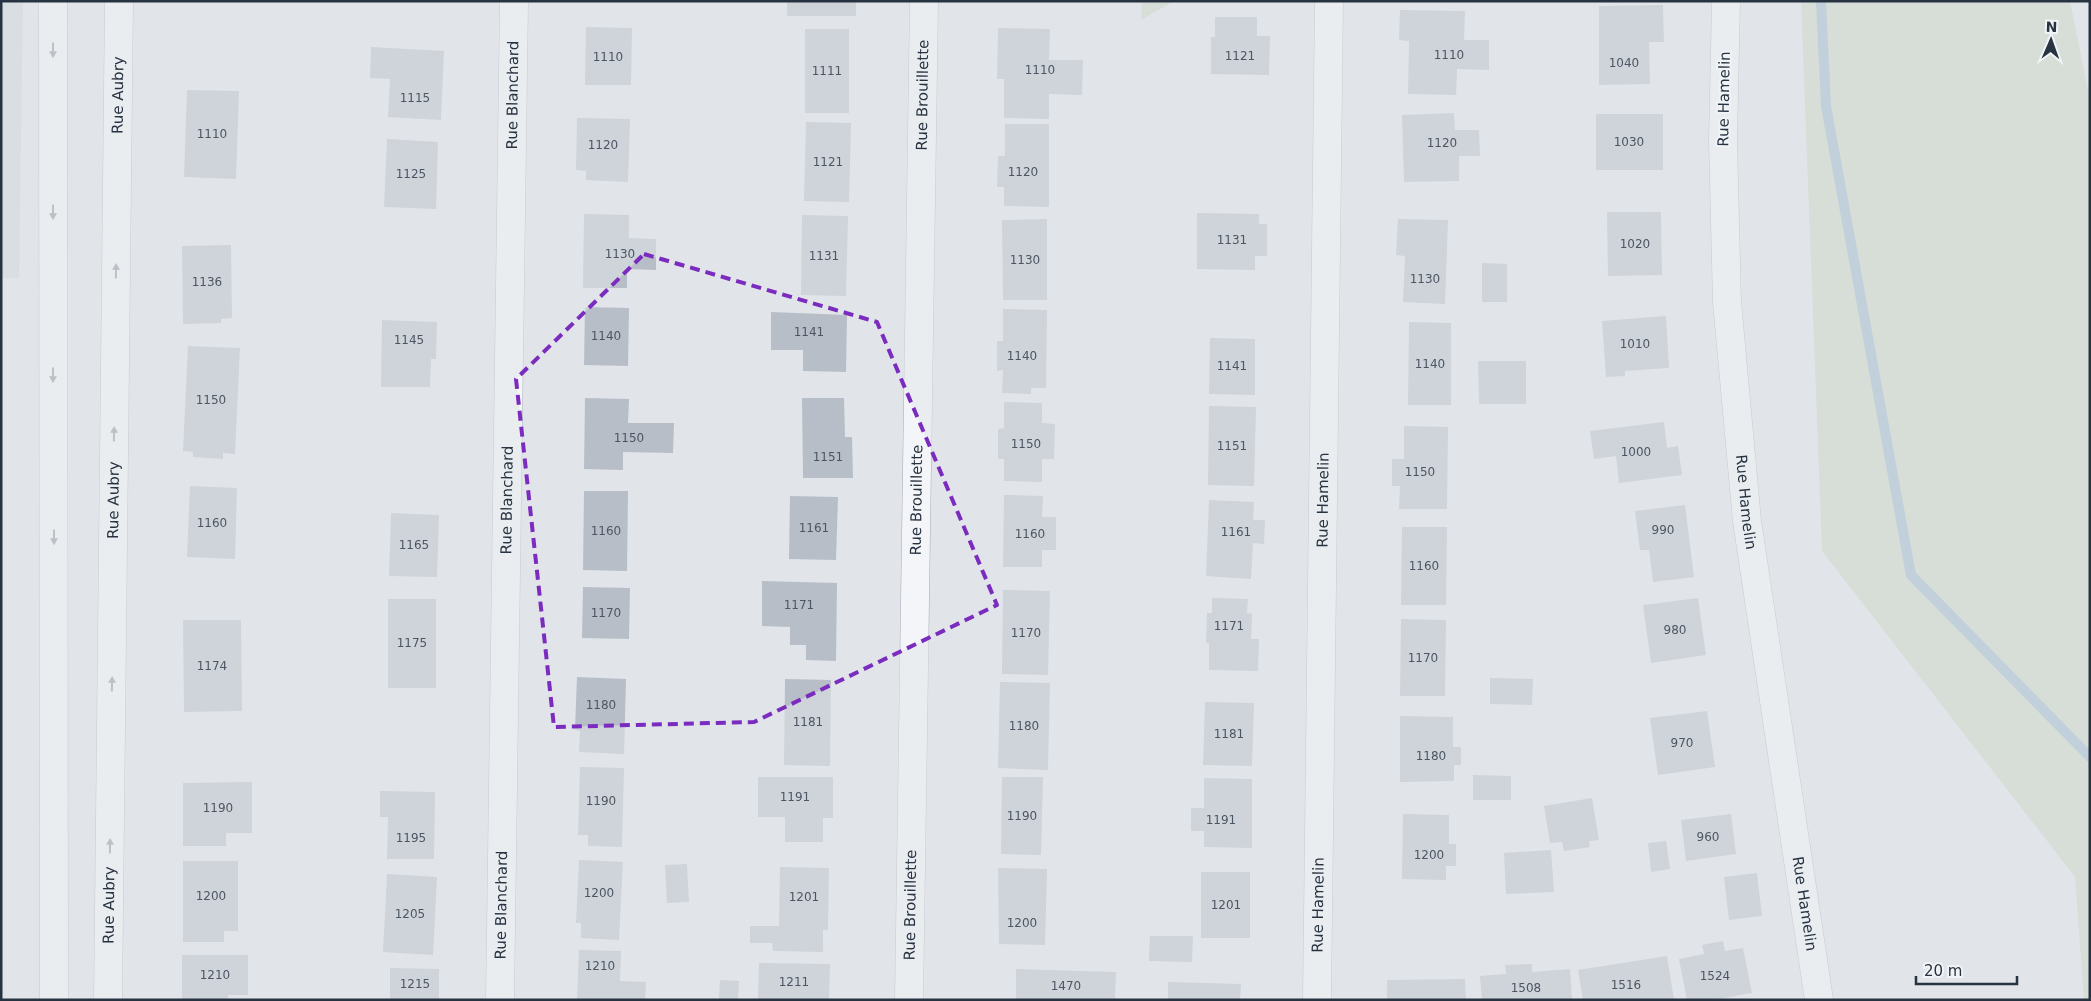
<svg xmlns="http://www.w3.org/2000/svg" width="2091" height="1001" viewBox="0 0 2091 1001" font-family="'DejaVu Sans',sans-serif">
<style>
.built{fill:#cfd4dc}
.green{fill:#c7d4c1}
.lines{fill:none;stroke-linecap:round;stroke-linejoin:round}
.stream{stroke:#9bb5cb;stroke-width:10}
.building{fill:#b8bec7}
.minor-casing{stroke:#a6acb4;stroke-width:29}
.minor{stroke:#f4f5f8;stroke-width:28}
.oneway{fill:#8e949d}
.marked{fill:none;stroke:#7b2cbf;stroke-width:4;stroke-dasharray:10 6;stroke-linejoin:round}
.labels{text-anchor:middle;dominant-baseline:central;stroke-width:4;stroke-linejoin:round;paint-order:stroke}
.number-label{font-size:12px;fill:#4c5663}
.street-label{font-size:15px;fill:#283342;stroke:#f0f4f7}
</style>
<rect width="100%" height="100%" fill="#e1e5ea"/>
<!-- built -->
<path class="built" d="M 1,1 L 23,1 L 19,278 L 1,278 Z"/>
<!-- green -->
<path class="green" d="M 1142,1 L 1174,1 L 1141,20 Z
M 1801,1 L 2070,1 L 2090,100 L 2090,999 L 2084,1000 L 2075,877 L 1822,551 Z"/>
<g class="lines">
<!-- stream -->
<path class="stream" d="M 1821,1 L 1826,106 L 1911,575 L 2090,757"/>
</g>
<!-- building -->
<path class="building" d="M 787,1 L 856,1 L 856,16 L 787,16 Z
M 1663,5 L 1664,42 L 1649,42 L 1650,84 L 1599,85 L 1599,6 Z
M 1400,10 L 1465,11 L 1464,40 L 1489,40 L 1489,70 L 1457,69 L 1456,95 L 1408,94 L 1409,41 L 1399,40 Z
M 1215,17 L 1257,17 L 1257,36 L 1270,36 L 1269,75 L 1211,74 L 1211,37 L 1215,37 Z
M 586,27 L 632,28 L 631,85 L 585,85 Z
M 998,28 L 1050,29 L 1049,60 L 1083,60 L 1082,95 L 1049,94 L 1049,119 L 1004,118 L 1004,79 L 997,79 Z
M 805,29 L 849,29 L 849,113 L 805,113 Z
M 371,47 L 444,51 L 441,120 L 388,117 L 390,79 L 370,78 Z
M 187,90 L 239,91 L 236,179 L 184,177 Z
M 1454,113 L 1455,130 L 1479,130 L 1480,156 L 1459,156 L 1459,181 L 1404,182 L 1402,115 Z
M 1596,114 L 1663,114 L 1663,170 L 1596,170 Z
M 577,118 L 630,119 L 628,182 L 586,180 L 586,171 L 576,170 Z
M 806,122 L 851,123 L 849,202 L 804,201 Z
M 1005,124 L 1049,124 L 1049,207 L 1004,206 L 1004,187 L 997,187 L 998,156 L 1005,156 Z
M 387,139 L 438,142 L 436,209 L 384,207 Z
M 1607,212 L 1661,212 L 1662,275 L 1608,276 Z
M 1197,213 L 1259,214 L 1259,224 L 1267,224 L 1267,256 L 1255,256 L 1255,270 L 1197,269 Z
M 584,214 L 629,215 L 629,238 L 656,239 L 656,270 L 627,269 L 627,288 L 583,288 Z
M 802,215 L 848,216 L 846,296 L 801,295 Z
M 1047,219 L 1047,300 L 1003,300 L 1002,220 Z
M 1398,219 L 1448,220 L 1445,304 L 1403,302 L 1405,256 L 1396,255 Z
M 231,245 L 232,318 L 221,319 L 221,323 L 183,324 L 182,246 Z
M 1482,263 L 1507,264 L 1507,302 L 1482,302 Z
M 585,307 L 629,308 L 628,366 L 584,365 Z
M 1003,309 L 1047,310 L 1046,388 L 1031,388 L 1031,394 L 1002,393 L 1003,370 L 997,371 L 997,341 L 1003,341 Z
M 771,312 L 847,315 L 846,372 L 803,371 L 803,350 L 771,350 Z
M 1666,316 L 1669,368 L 1625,371 L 1625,376 L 1606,377 L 1602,321 Z
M 382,320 L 437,322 L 436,359 L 431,359 L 430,387 L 381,387 Z
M 1409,322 L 1451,323 L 1451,405 L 1408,405 Z
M 1210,338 L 1255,339 L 1255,395 L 1209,394 Z
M 188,346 L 240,348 L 235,454 L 223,453 L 223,459 L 193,457 L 193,452 L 183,451 Z
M 1478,361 L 1526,361 L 1526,404 L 1479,404 Z
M 585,398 L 629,399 L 628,423 L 674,423 L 673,453 L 623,452 L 623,470 L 584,469 Z
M 802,398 L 844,398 L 845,437 L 852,437 L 853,478 L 803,478 Z
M 1004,402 L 1042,403 L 1042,423 L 1055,424 L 1054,459 L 1042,459 L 1042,482 L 1004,481 L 1004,459 L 998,459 L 998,429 L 1004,428 Z
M 1209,406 L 1256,407 L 1254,486 L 1208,485 Z
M 1664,422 L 1667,448 L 1678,446 L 1682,475 L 1619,483 L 1616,456 L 1594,459 L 1590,431 Z
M 1404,426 L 1448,427 L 1447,509 L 1399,509 L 1400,486 L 1392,486 L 1392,459 L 1404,459 Z
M 190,486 L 237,488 L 235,559 L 187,557 Z
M 584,491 L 628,491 L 627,571 L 583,570 Z
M 1004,495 L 1043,496 L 1042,517 L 1056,517 L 1056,550 L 1042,550 L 1042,567 L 1003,567 Z
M 790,496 L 838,497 L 836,560 L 789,559 Z
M 1209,500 L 1254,502 L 1253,520 L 1265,520 L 1264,544 L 1253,543 L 1251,579 L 1206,576 Z
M 1685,505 L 1694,577 L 1653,582 L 1649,550 L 1640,550 L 1635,511 Z
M 391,513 L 439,515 L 437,577 L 389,576 Z
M 1402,527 L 1447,527 L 1446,605 L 1401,605 Z
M 762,581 L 837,583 L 836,661 L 806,660 L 806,645 L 790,645 L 790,627 L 762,626 Z
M 583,587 L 630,588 L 629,639 L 582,638 Z
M 1003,590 L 1050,591 L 1048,675 L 1002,674 Z
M 1212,598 L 1248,599 L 1247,613 L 1252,614 L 1251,639 L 1259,639 L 1258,671 L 1209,670 L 1209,643 L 1206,643 L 1207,613 L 1212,613 Z
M 1698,598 L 1706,655 L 1651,663 L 1643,605 Z
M 388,599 L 436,599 L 436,688 L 388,688 Z
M 1401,619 L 1446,620 L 1445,696 L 1400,696 Z
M 183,620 L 241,620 L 242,711 L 184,712 Z
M 577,677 L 626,679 L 624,754 L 579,752 L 580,731 L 575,730 Z
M 1490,678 L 1533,679 L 1532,705 L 1490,704 Z
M 785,679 L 831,680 L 830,766 L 784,765 Z
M 1000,682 L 1050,683 L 1048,770 L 998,768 Z
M 1205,702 L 1254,703 L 1252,766 L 1203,765 Z
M 1707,711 L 1715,767 L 1658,775 L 1650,718 Z
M 1400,716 L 1453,717 L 1453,747 L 1461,747 L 1461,765 L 1454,765 L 1454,781 L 1400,782 Z
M 580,767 L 624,768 L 622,847 L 588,846 L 588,835 L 578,835 Z
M 1473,775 L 1511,776 L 1511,800 L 1473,800 Z
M 758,777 L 833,777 L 833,818 L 823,818 L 823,842 L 785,842 L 785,817 L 758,817 Z
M 1002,777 L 1043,777 L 1041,855 L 1001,854 Z
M 1204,778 L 1252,779 L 1252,848 L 1204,847 L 1204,831 L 1191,831 L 1191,808 L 1204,808 Z
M 252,782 L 252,833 L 226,833 L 226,846 L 183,846 L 183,783 Z
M 380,791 L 435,792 L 434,859 L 387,859 L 388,817 L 380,817 Z
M 1592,798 L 1599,840 L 1589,841 L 1590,847 L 1564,851 L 1562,842 L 1550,843 L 1544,806 Z
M 1403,814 L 1449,815 L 1449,844 L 1456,844 L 1456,866 L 1446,866 L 1446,880 L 1402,879 Z
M 1731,814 L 1736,854 L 1686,861 L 1681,820 Z
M 1666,841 L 1670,869 L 1651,872 L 1648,843 Z
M 1551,850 L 1554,892 L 1506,894 L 1504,853 Z
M 579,860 L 623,862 L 619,940 L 581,938 L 581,923 L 576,923 Z
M 183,861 L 238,861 L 238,931 L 224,931 L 224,942 L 183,942 Z
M 687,864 L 689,902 L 667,903 L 665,865 Z
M 780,867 L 829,868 L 828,930 L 823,930 L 823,952 L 773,951 L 772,943 L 750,943 L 750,926 L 779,926 Z
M 998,868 L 1047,869 L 1045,945 L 999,944 Z
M 1201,872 L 1250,872 L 1250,938 L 1201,938 Z
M 1757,873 L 1762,916 L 1729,920 L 1724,877 Z
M 387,874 L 437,877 L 433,955 L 383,952 Z
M 1150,936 L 1193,936 L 1192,962 L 1149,961 Z
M 1723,941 L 1725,951 L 1743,948 L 1752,993 L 1713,1000 L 1687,1000 L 1679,959 L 1704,954 L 1702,945 Z
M 579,950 L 621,951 L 620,981 L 646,982 L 645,1000 L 577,1000 Z
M 182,955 L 248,955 L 248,995 L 228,995 L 228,1000 L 182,1000 Z
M 1667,956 L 1674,1000 L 1583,1000 L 1578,970 Z
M 759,963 L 830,964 L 829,1000 L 758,1000 Z
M 1532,964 L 1532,972 L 1570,969 L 1572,1000 L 1482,1000 L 1480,976 L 1506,974 L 1505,965 Z
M 390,968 L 439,969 L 439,1000 L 390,1000 Z
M 1016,969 L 1116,972 L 1115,1000 L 1016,1000 Z
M 1465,979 L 1466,1000 L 1387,1000 L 1387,980 Z
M 720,980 L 739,981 L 738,1000 L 719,1000 Z
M 1168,982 L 1241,984 L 1240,1000 L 1168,1000 Z"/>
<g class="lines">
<!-- minor casing -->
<g class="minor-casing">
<g id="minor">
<path d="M 53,1 L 54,1000"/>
<path id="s1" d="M 1726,1 L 1723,141 L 1727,302 L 1747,521 L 1819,1000"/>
<path id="s2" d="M 108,1000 L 119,1"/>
<path id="s3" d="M 500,1000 L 514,1"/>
<path id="s4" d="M 909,1000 L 924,1"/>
<path id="s5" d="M 1317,1000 L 1329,1"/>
</g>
</g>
<!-- minor -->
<use href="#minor" class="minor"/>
</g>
<!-- one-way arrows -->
<defs><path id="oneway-solid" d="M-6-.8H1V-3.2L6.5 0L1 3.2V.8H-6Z" transform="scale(1.25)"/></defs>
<g class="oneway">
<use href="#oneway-solid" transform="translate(53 50) rotate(90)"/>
<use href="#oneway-solid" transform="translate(53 212) rotate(90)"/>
<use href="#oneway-solid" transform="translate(116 271) rotate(-89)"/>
<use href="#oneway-solid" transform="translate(53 375) rotate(90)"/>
<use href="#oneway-solid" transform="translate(114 434) rotate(-89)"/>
<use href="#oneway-solid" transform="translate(54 537) rotate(90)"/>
<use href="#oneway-solid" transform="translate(112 684) rotate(-89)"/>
<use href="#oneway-solid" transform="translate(110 846) rotate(-89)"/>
</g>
<!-- marked area -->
<path d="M0 0H2091V1001H0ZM 644,254 L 877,322 L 997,605 L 754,722 L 554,727 L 516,379 Z" fill="#e1e5ea" fill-opacity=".55" fill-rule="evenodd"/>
<path class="marked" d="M 644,254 L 877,322 L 997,605 L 754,722 L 554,727 L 516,379 Z"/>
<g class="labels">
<!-- number labels -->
<g class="number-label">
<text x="1449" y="55">1110</text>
<text x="1240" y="56">1121</text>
<text x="608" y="57">1110</text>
<text x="1624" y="63">1040</text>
<text x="1040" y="70">1110</text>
<text x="827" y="71">1111</text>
<text x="415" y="98">1115</text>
<text x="212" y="134">1110</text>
<text x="1629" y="142">1030</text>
<text x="1442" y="143">1120</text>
<text x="603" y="145">1120</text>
<text x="828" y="162">1121</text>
<text x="1023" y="172">1120</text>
<text x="411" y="174">1125</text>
<text x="1232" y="240">1131</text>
<text x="1635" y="244">1020</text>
<text x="620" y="254">1130</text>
<text x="824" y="256">1131</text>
<text x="1025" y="260">1130</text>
<text x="1425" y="279">1130</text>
<text x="207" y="282">1136</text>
<text x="809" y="332">1141</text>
<text x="606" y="336">1140</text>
<text x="409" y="340">1145</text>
<text x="1635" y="344">1010</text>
<text x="1022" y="356">1140</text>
<text x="1430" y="364">1140</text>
<text x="1232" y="366">1141</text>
<text x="211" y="400">1150</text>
<text x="629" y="438">1150</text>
<text x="1026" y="444">1150</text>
<text x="1232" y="446">1151</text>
<text x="1636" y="452">1000</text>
<text x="828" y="457">1151</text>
<text x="1420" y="472">1150</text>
<text x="212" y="523">1160</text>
<text x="814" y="528">1161</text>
<text x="1663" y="530">990</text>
<text x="606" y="531">1160</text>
<text x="1236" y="532">1161</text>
<text x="1030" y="534">1160</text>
<text x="414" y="545">1165</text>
<text x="1424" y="566">1160</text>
<text x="799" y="605">1171</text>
<text x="606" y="613">1170</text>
<text x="1229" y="626">1171</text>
<text x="1675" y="630">980</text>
<text x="1026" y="633">1170</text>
<text x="412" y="643">1175</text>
<text x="1423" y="658">1170</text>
<text x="212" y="666">1174</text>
<text x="601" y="705">1180</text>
<text x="808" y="722">1181</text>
<text x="1024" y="726">1180</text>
<text x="1229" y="734">1181</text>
<text x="1682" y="743">970</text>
<text x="1431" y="756">1180</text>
<text x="795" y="797">1191</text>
<text x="601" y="801">1190</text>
<text x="218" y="808">1190</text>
<text x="1022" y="816">1190</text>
<text x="1221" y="820">1191</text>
<text x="1708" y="837">960</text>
<text x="411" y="838">1195</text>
<text x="1429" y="855">1200</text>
<text x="599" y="893">1200</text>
<text x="211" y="896">1200</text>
<text x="804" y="897">1201</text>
<text x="1226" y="905">1201</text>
<text x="410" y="914">1205</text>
<text x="1022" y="923">1200</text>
<text x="600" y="966">1210</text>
<text x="215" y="975">1210</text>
<text x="1715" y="976">1524</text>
<text x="794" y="982">1211</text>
<text x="415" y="984">1215</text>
<text x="1626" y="985">1516</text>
<text x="1066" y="986">1470</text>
<text x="1526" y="988">1508</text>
</g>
<!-- street labels -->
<g class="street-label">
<text stroke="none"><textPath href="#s2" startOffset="905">Rue Aubry</textPath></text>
<text stroke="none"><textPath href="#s3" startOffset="905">Rue Blanchard</textPath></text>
<text stroke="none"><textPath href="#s4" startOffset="905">Rue Brouillette</textPath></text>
<text transform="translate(1724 99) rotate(-89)">Rue Hamelin</text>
<text stroke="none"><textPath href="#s2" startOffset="500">Rue Aubry</textPath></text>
<text stroke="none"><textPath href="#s3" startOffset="500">Rue Blanchard</textPath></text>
<text stroke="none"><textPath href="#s4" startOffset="500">Rue Brouillette</textPath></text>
<text stroke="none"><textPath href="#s5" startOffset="500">Rue Hamelin</textPath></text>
<text stroke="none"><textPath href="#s1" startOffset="502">Rue Hamelin</textPath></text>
<text stroke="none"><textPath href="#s1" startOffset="908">Rue Hamelin</textPath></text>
<text stroke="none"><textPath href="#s2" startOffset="95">Rue Aubry</textPath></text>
<text stroke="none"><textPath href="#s3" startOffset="95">Rue Blanchard</textPath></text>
<text stroke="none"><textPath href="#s4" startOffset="95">Rue Brouillette</textPath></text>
<text stroke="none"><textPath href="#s5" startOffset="95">Rue Hamelin</textPath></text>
</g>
</g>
<!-- border -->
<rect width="2091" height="1001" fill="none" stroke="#283342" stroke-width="5"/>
<!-- north arrow -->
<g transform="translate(2051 40) rotate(2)" stroke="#f0f4f7" stroke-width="4" paint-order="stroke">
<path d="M0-4L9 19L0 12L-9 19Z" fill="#283342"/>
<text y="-8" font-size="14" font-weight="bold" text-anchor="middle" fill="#283342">N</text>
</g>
<!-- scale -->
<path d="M1916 976v8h101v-8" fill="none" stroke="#283342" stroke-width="2.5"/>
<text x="1924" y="976" font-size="15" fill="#283342" stroke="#f0f4f7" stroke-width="4" paint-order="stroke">20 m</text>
</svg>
